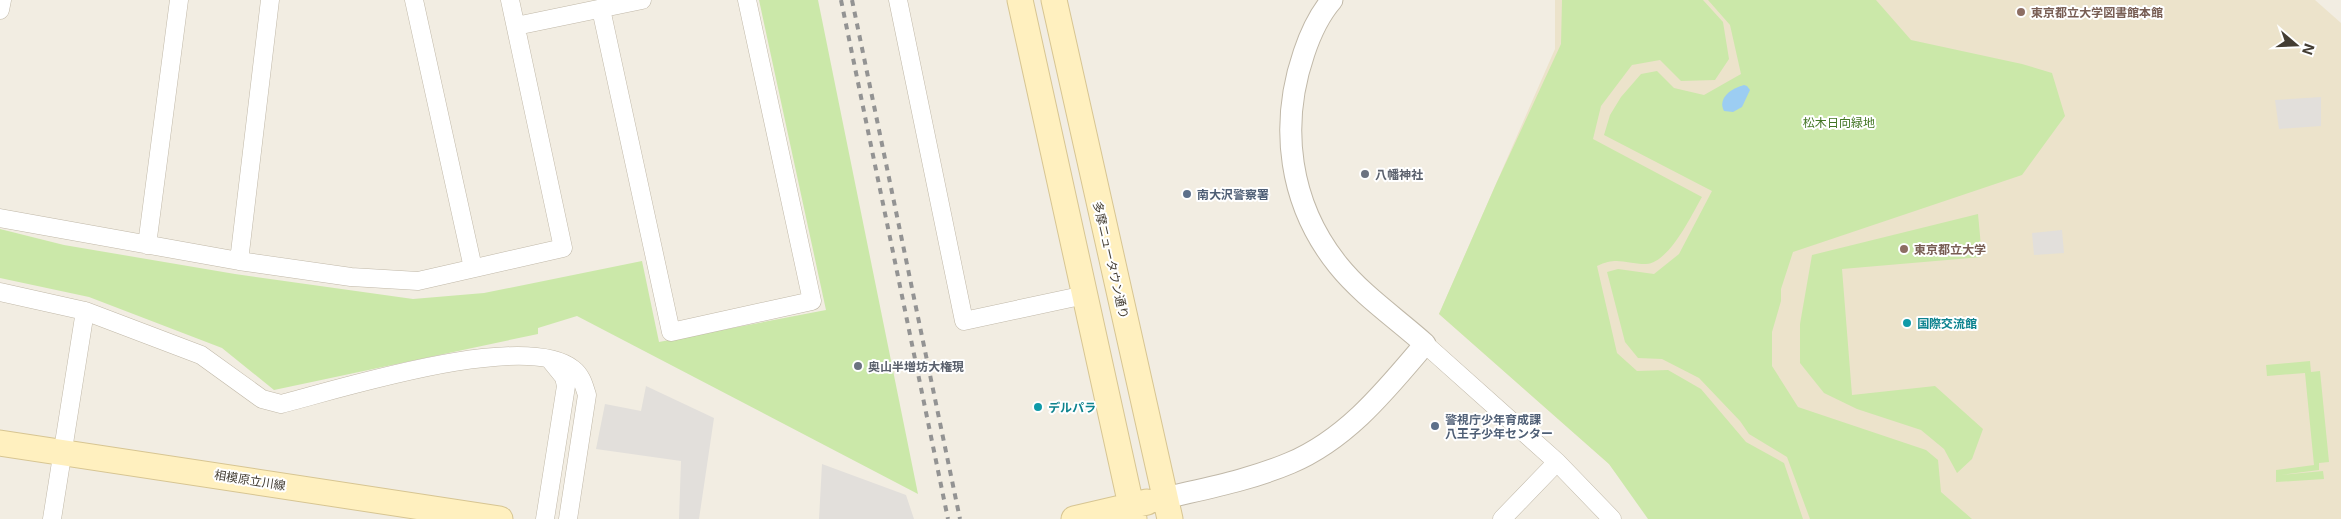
<svg xmlns="http://www.w3.org/2000/svg" width="2341" height="519" viewBox="0 0 2341 519" font-family="Inter,'Noto Sans JP',sans-serif">
<style>
.education{fill:#ece3cb}
.green{fill:#cbe8a9}
.parking{fill:#e2dfdb}
.water{fill:#9ccdf2}
.lines{fill:none;stroke-linecap:round;stroke-linejoin:round}
.minor-casing{stroke:#c0b8a8;stroke-width:19}
.tertiary-casing{stroke:#c0b8a8;stroke-width:23}
.secondary-casing{stroke:#d7c592;stroke-width:27}
.minor{stroke:#fff;stroke-width:18}
.tertiary{stroke:#fff;stroke-width:21}
.secondary{stroke:#fff0bf;stroke-width:25}
.rail{stroke:#939393;stroke-width:4;stroke-dasharray:6 6;stroke-linecap:butt}
.education-dot{fill:#8d6e63;stroke:#fff;stroke-width:2}
.worship-dot{fill:#6b7280;stroke:#fff;stroke-width:2}
.service-dot{fill:#5c6f8a;stroke:#fff;stroke-width:2}
.culture-dot{fill:#0f9aa8;stroke:#fff;stroke-width:2}
.labels{text-anchor:middle;dominant-baseline:central;stroke-width:4;stroke-linejoin:round;paint-order:stroke}
.education-label{font-size:12px;font-weight:bold;fill:#785e54;stroke:#fff;text-anchor:start}
.park-label{font-size:12px;fill:#437625;stroke:#fff}
.worship-label{font-size:12px;font-weight:bold;fill:#5b616d;stroke:#fff;text-anchor:start}
.service-label{font-size:12px;font-weight:bold;fill:#4e5e75;stroke:#fff;text-anchor:start}
.street-label{font-size:12px;fill:#433d33;stroke:#fff}
.culture-label{font-size:12px;font-weight:bold;fill:#0d838f;stroke:#fff;text-anchor:start}
</style>
<rect width="100%" height="100%" fill="#f2ede2"/>
<!-- education -->
<path class="education" d="M 1555,0 L 2315,0 L 2341,23 L 2341,519 L 1652,519 L 1609,464 L 1439,314 L 1555,49 Z"/>
<!-- green -->
<path class="green" d="M 759,0 L 818,0 L 918,494 L 577,316 L 538,328 L 538,334 L 274,390 L 222,348 L 89,297 L 0,278 L 0,229 L 64,245 L 235,274 L 413,299 L 484,293 L 642,261 L 659,342 L 826,310 Z
M 1562,0 L 1703,0 L 1723,22 L 1729,59 L 1715,80 L 1681,81 L 1660,60 L 1632,65 L 1601,106 L 1593,139 L 1702,197 C 1691,216 1669,263 1646,264 C 1625,264 1618,256 1597,266 L 1617,353 L 1637,371 L 1668,370 L 1701,389 L 1746,442 L 1784,463 L 1803,519 L 1648,519 L 1609,464 L 1439,314 L 1496,184 L 1561,44 Z
M 1708,0 L 1876,0 L 1911,40 L 2022,64 L 2052,73 L 2065,116 L 2022,175 L 1793,252 L 1781,289 L 1781,301 L 1772,332 L 1772,366 L 1798,407 L 1926,450 L 1938,460 L 1941,492 L 1972,519 L 1810,519 L 1787,457 L 1749,434 L 1740,421 L 1699,378 L 1662,359 L 1638,358 L 1625,342 L 1607,272 L 1618,269 L 1654,274 L 1679,254 L 1712,191 L 1604,135 L 1610,115 L 1621,97 L 1641,74 L 1657,71 L 1674,88 L 1704,95 L 1741,74 L 1730,25 Z
M 1978,214 L 1982,257 L 1842,269 L 1852,395 L 1935,386 L 1983,429 L 1972,459 L 1957,473 L 1944,449 L 1921,430 L 1857,409 L 1824,393 L 1800,363 L 1800,324 L 1812,255 Z
M 2310,361 L 2311,372 L 2320,371 L 2329,462 L 2319,463 L 2319,470 L 2281,475 L 2323,471 L 2324,479 L 2276,482 L 2276,470 L 2314,465 L 2305,373 L 2267,376 L 2266,365 Z"/>
<!-- parking -->
<path class="parking" d="M 2321,97 L 2321,126 L 2279,129 L 2275,100 Z
M 2062,230 L 2064,253 L 2034,255 L 2032,233 Z
M 646,386 L 714,418 L 699,519 L 679,519 L 681,461 L 596,449 L 605,404 L 641,411 Z
M 822,464 L 906,495 L 914,519 L 819,519 Z"/>
<!-- water -->
<path class="water" d="M 1744,85 L 1747,86 L 1750,90 L 1742,107 L 1733,112 L 1724,111 C 1717,98 1732,88 1744,85 Z"/>
<g class="lines">
<!-- minor casing -->
<g class="minor-casing">
<path id="minor" d="M 414,0 L 473,268
M 898,0 L 964,321 L 1085,295
M 601,9 L 671,332 L 812,301 L 747,0
M 0,10 L 2,0
M 516,26 L 642,0
M 0,218 L 239,261 L 351,277 L 418,281 L 563,248 L 510,0
M 147,245 L 179,0
M 239,261 L 270,0
M 0,292 L 85,311 L 201,355 L 262,399 L 281,404 C 340,389 525,330 573,369 C 582,376 584,386 587,395 L 568,519
M 1425,344 L 1557,462 L 1612,519
M 52,519 L 85,311
M 545,519 L 566,386 L 564,377 L 551,361
M 1502,519 L 1557,462"/>
</g>
<!-- tertiary casing -->
<g class="tertiary-casing">
<path id="tertiary" d="M 1165,498 C 1207,488 1250,480 1290,463 C 1347,439 1386,390 1425,344 C 1396,318 1362,295 1338,265 C 1289,204 1279,126 1304,53 C 1310,35 1319,15 1332,0"/>
</g>
<!-- secondary casing -->
<g class="secondary-casing">
<path id="secondary" d="M 1020,0 L 1134,519
M 1054,0 L 1170,519
M 0,443 L 500,519
M 1074,519 L 1147,502"/>
</g>
<!-- minor -->
<use href="#minor" class="minor"/>
<!-- tertiary -->
<use href="#tertiary" class="tertiary"/>
<!-- secondary -->
<use href="#secondary" class="secondary"/>
<!-- rail -->
<path class="rail" d="M 841,0 L 948,519
M 852,0 L 960,519"/>
</g>
<!-- markers -->
<g class="education-dot">
<circle cx="2021" cy="12" r="5"/>
<circle cx="1904" cy="249" r="5"/>
</g>
<g class="worship-dot">
<circle cx="1365" cy="174" r="5"/>
<circle cx="858" cy="366" r="5"/>
</g>
<g class="service-dot">
<circle cx="1187" cy="194" r="5"/>
<circle cx="1435" cy="426" r="5"/>
</g>
<g class="culture-dot">
<circle cx="1907" cy="323" r="5"/>
<circle cx="1038" cy="407" r="5"/>
</g>
<g class="labels">
<!-- education labels -->
<g class="education-label">
<text x="2031" y="12">東京都立大学図書館本館</text>
<text x="1914" y="249">東京都立大学</text>
</g>
<!-- park labels -->
<g class="park-label">
<text x="1839" y="122">松木日向緑地</text>
</g>
<!-- worship labels -->
<g class="worship-label">
<text x="1375" y="174">八幡神社</text>
<text x="868" y="366">奥山半増坊大権現</text>
</g>
<!-- service labels -->
<g class="service-label">
<text x="1197" y="194">南大沢警察署</text>
<text x="1445" y="419">警視庁少年育成課<tspan x="1445" dy="14">八王子少年センター</tspan></text>
</g>
<!-- street labels -->
<g class="street-label">
<text transform="translate(1111 260) rotate(77)">多摩ニュータウン通り</text>
<text transform="translate(250 480) rotate(9)">相模原立川線</text>
</g>
<!-- culture labels -->
<g class="culture-label">
<text x="1917" y="323">国際交流館</text>
<text x="1048" y="407">デルパラ</text>
</g>
</g>
<!-- north arrow -->
<g transform="translate(2296 45) rotate(109)" stroke="#ffffff" stroke-width="4" paint-order="stroke">
<path d="M0-4L9 19L0 12L-9 19Z" fill="#433d33"/>
<text y="-8" font-size="14" font-weight="bold" text-anchor="middle" fill="#433d33">N</text>
</g>
</svg>
